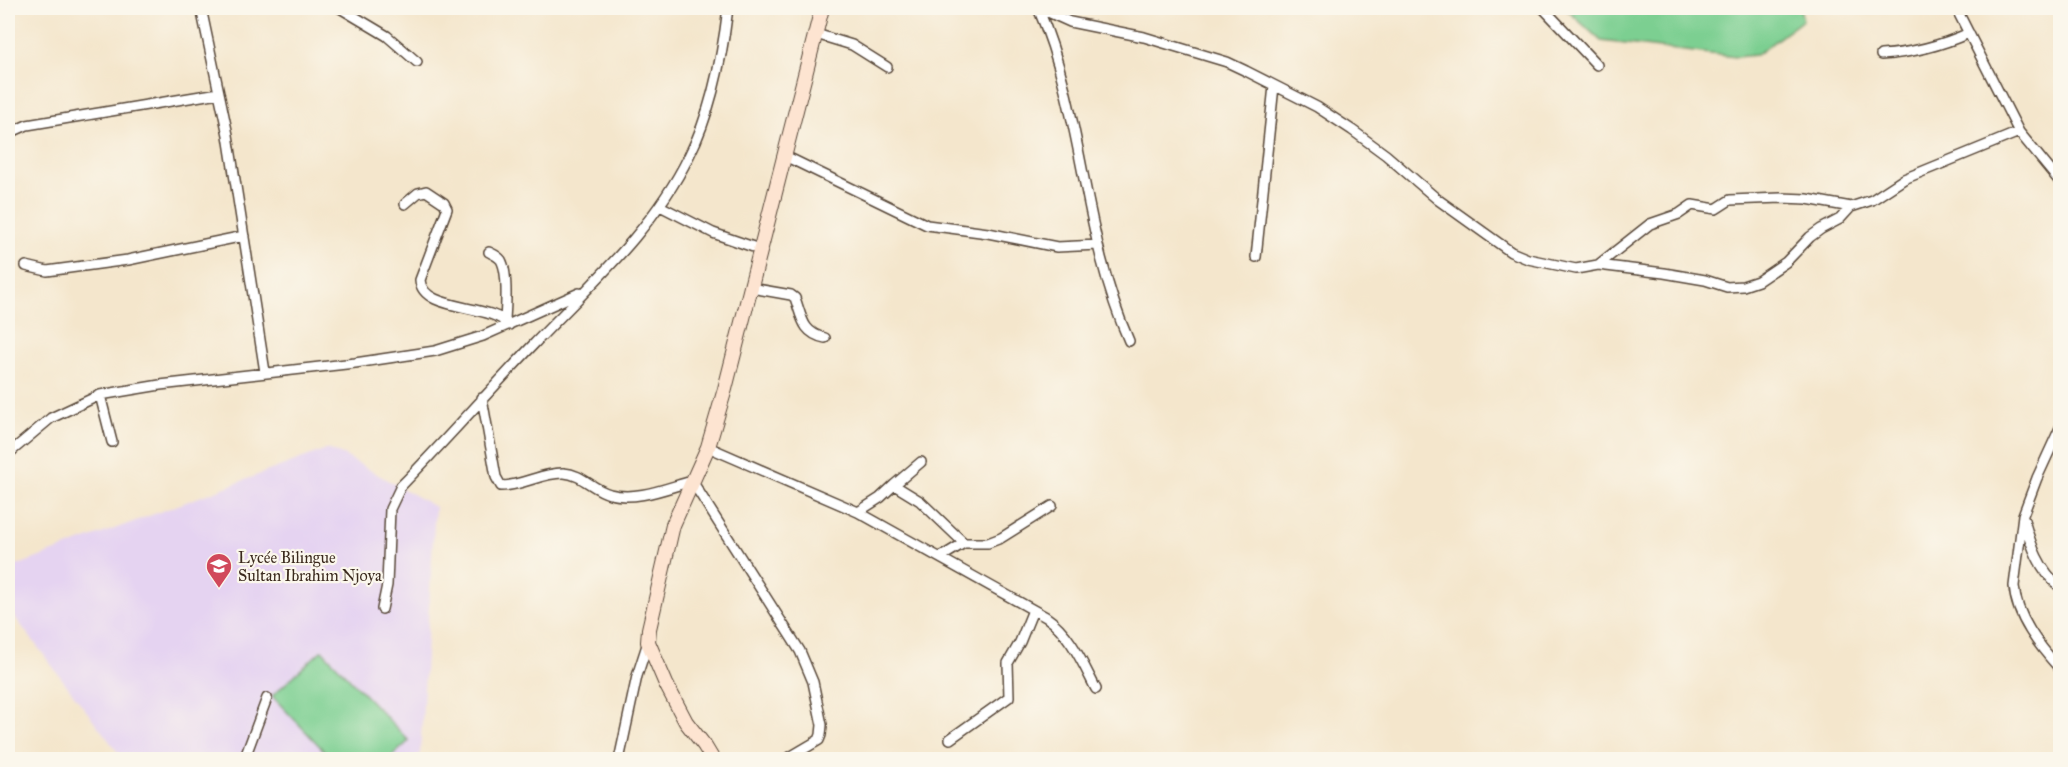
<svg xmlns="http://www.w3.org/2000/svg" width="2068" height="767" viewBox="0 0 2068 767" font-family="'IM FELL Great Primer',serif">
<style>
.built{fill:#e5d3f1}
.green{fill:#7ccf91;stroke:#5c7c58;stroke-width:1.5}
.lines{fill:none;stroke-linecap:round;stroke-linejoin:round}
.street-casing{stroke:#574638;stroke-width:12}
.secondary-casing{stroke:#574638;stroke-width:16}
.street{stroke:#fff;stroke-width:9}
.secondary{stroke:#fde4d1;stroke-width:14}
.labels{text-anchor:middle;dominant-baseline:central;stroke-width:4.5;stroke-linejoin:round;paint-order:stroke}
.poi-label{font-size:16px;fill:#3b2a1e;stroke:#fbf7ec;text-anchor:start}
</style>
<rect width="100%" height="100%" fill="#fbf7ec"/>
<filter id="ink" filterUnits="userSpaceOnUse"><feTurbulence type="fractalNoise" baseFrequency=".0167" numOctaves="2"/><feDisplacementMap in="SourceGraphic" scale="12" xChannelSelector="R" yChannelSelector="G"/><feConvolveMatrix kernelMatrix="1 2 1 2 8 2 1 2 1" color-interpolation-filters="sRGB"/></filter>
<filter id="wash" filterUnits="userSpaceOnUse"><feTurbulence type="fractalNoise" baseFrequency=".008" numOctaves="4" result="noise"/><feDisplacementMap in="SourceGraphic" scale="24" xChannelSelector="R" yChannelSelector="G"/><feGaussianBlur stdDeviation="1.35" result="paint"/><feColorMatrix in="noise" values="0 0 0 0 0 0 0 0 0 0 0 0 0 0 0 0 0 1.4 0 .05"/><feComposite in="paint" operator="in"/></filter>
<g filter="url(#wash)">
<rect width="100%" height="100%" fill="#f4e6cc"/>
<!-- built -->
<path class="built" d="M 327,449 L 345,456 L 435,507 L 420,754 L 413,759 L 123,759 L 8,608 L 8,569 Z"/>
<!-- green -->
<path class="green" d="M 1565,8 L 1800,8 L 1803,20 L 1756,55 L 1736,57 L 1601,41 Z
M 322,650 L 409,741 L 389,759 L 332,759 L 272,696 Z"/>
</g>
<g filter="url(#ink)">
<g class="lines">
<!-- street casing -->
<g class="street-casing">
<path id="street" d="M 201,8 L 228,135 L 265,372
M 340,8 L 387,36 L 417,62
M 1038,8 C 1084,114 1082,235 1129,341
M 1039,8 L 1070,22 L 1144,37 L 1227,62 L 1246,71 L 1317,107 L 1352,130 L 1386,155 L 1437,199 L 1511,252 L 1528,259 L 1576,269 L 1598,265 L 1664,273 L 1705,280 L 1727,287 L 1743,286 L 1758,281 L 1786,262 L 1810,237 L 1821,229 L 1840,219 L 1851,207 L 1872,200 L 1904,179 L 2019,132
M 1543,8 L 1597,65
M 1956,8 L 2019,132 L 2060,182
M 816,34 L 852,45 L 887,67
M 1881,55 C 1912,53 1940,46 1969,33
M 16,130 L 27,125 L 219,93
M 785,156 L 927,225 L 988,233 L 1057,247 L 1098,245
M 405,204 L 418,193 L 426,191 L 444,203 L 447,209 L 420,280 C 422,312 491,303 509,325
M 660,206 L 713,233 L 762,250
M 489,252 C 493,254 498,256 501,260 C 508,272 506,306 505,320
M 1256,257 L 1274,86
M 1598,265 L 1650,224 L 1679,214 L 1692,205 L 1716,209 L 1730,200 L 1781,198 L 1807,199 L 1851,207
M 26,266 L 47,271 L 128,260 L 244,236
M 751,288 L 791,295 L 795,298 C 802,317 802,333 825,338
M 100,395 L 112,442
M 482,398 L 496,477 L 501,486 C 522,486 543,472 564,473 C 582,474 593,490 610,494 C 637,501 666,488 692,481 L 800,651 L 813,682 L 822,725 L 821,735 L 819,740 L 785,760
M 2060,428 L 2037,478 L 2023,515 L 2014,586 C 2016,617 2040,647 2060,669
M 708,447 L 858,512 L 1046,617 C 1070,633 1083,664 1096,689
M 8,454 L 51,418 L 100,395 L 160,385 L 355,363 L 435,351 L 483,336 L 579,293
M 894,485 L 921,462
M 858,512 L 880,498 L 894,485 L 920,501 L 964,543
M 2024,520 C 2031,545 2039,570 2060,587
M 941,557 L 964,543 L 988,543 L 1001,538 L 1052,506
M 382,609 L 387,585 L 390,509 L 401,486 C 446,440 489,391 534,344 C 590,285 653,230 689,156 C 712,111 722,58 728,8
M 950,739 L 1009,697 L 1008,663 L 1020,642 L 1033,610
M 244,760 L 267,698
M 619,760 L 637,676 L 648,642"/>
</g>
<!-- secondary casing -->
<g class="secondary-casing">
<path id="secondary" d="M 713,760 L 704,745 L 686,722 L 666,684 L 648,642 L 649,629 L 673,525 L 708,447 L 725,389 L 822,8"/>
</g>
<!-- street -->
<use href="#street" class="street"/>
<!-- secondary -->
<use href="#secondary" class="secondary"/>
</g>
</g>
<!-- icons -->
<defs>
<g id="school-pin" transform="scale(1.35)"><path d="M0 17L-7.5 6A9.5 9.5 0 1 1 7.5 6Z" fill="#d1495b" stroke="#fbf7ec"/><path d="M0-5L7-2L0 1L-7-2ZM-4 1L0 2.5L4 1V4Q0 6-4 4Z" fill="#fff"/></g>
</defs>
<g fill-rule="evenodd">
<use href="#school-pin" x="219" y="566"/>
</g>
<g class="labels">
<!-- poi labels -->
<g class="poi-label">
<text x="238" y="557">Lycée Bilingue<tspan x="238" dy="18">Sultan Ibrahim Njoya</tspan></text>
</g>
</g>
<!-- margin -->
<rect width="2068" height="767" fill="none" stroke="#fbf7ec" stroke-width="30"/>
</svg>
